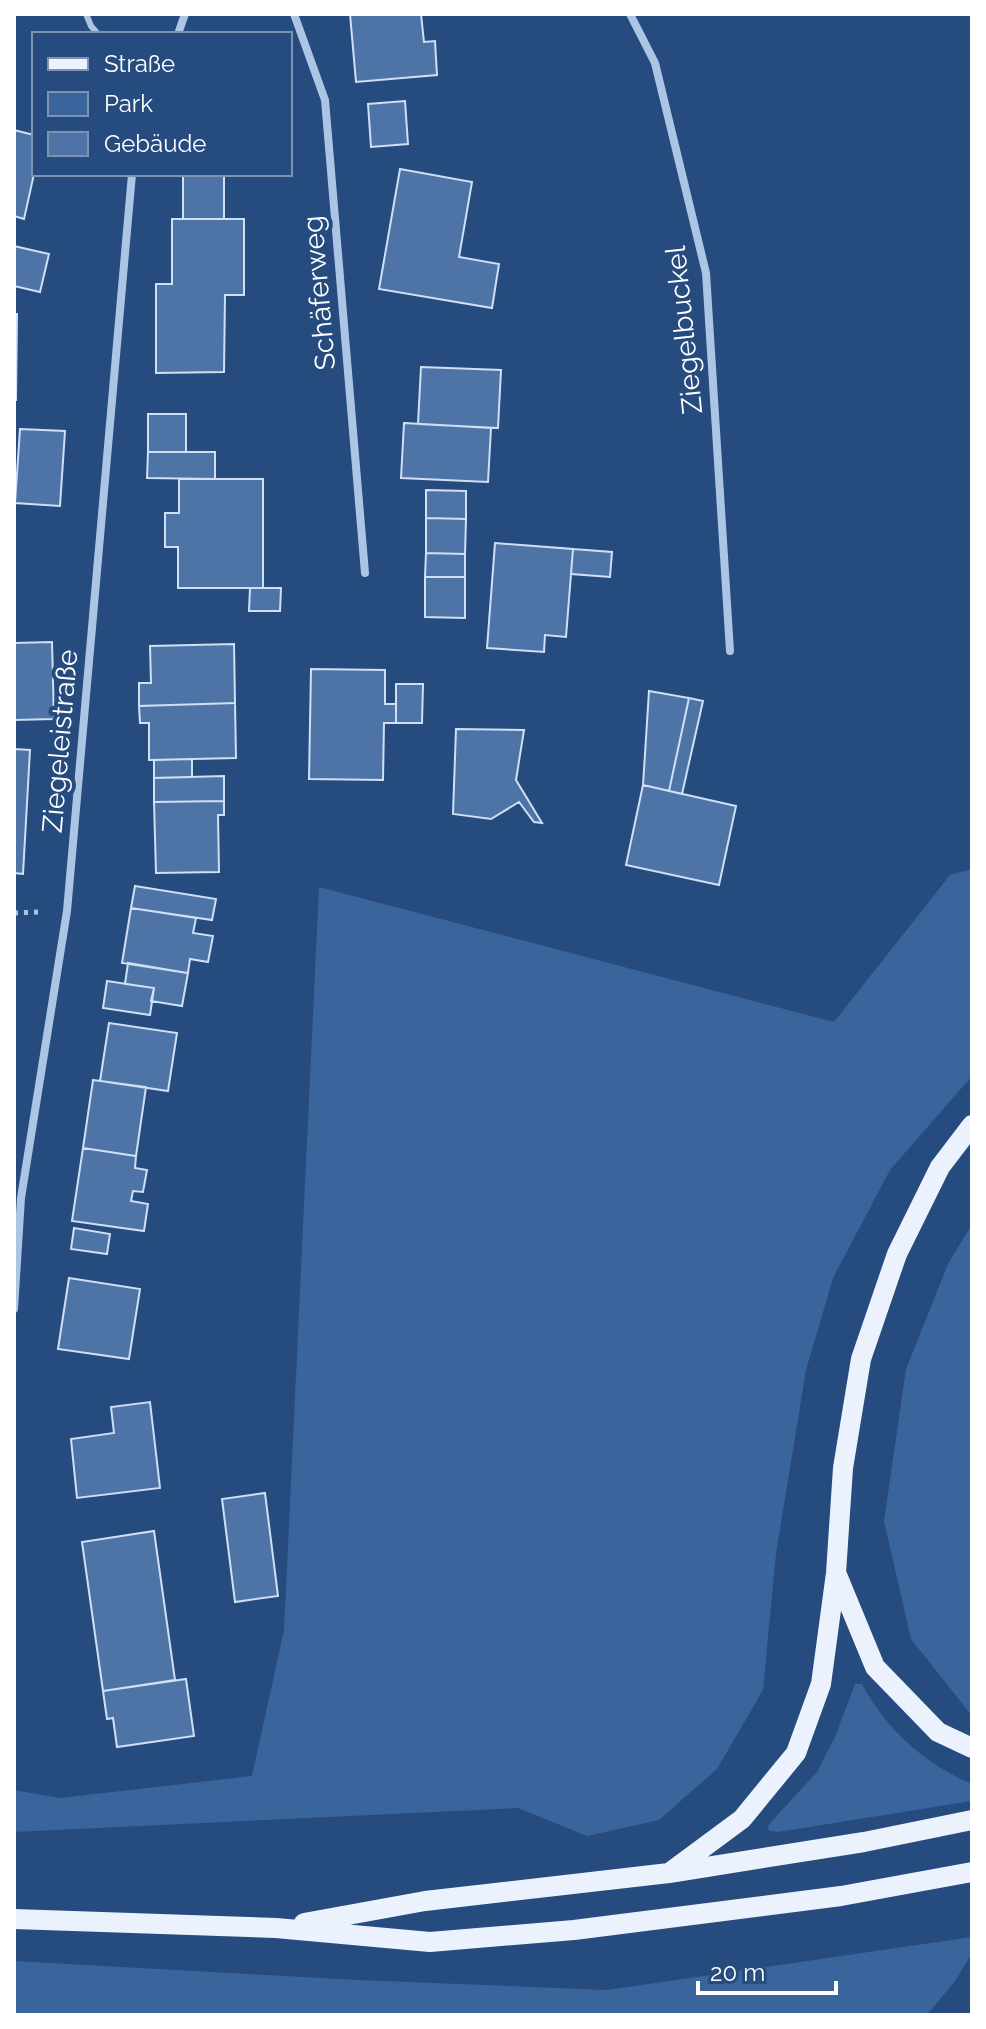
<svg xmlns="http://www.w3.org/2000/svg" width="986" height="2029" viewBox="0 0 986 2029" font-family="Raleway,sans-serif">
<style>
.green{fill:#3a649c}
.building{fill:#4e74a7;stroke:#cfdff4;stroke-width:2}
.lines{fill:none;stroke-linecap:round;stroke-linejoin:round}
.path{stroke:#acc5e5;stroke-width:5;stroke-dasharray:4 6;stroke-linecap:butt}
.lane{stroke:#acc5e5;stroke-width:6}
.street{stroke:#acc5e5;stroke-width:8}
.primary{stroke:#ecf2fd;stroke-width:20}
.labels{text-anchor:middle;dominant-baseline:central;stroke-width:8;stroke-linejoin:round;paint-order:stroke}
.street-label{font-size:28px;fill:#fff;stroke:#264b7e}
</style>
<rect width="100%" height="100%" fill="#264b7e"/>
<!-- green -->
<path class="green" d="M 972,869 L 972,1076 L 890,1170 L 833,1278 L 806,1370 L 776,1554 L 763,1690 L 717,1769 L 659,1820 L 587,1836 L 518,1808 L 14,1832 L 14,1790 L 60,1798 L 252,1776 L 284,1630 L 319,887 L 834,1022 L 950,875 Z
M 972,1224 L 972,1716 L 911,1639 L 884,1521 L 906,1369 L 948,1264 Z
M 855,1684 L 862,1684 C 885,1728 926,1765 972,1784 L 972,1801 L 778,1832 L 770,1831 L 767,1828 L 771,1822 L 817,1772 L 835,1737 Z
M 972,1937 L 972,1953 L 955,1981 L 927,2015 L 14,2015 L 14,1961 L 357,1980 L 607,1990 Z"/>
<!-- building -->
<path class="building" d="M 350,14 L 421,14 L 424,42 L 435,41 L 437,75 L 356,82 Z
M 405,101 L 408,144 L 371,147 L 368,104 Z
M 14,130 L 34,135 L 34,174 L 24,219 L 14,216 Z
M 400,169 L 472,182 L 459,257 L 499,264 L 492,308 L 379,289 Z
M 183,174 L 224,174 L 224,219 L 183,219 Z
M 172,219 L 244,219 L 244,295 L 225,295 L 224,372 L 156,373 L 156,284 L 172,284 Z
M 14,246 L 49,254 L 40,292 L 14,286 Z
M 14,314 L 17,314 L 16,400 L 14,400 Z
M 421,367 L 501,370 L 498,428 L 418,424 Z
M 148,414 L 186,414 L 186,452 L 148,452 Z
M 404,423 L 491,428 L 488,482 L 401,478 Z
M 20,429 L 65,431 L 60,506 L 15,503 Z
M 148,452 L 215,452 L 215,479 L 147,478 Z
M 179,479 L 263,479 L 263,588 L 178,588 L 178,547 L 165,547 L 165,513 L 179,513 Z
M 426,490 L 466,491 L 466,519 L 426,518 Z
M 426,518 L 466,519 L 465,554 L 426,553 Z
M 495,543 L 573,549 L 566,637 L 545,635 L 544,652 L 487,648 Z
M 573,549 L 612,552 L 610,577 L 571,574 Z
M 426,553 L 465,554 L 465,577 L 425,577 Z
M 425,577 L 465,577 L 465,618 L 425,617 Z
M 250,588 L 281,588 L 280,611 L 249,611 Z
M 52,642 L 54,719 L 14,720 L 14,643 Z
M 234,644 L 235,703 L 139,706 L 139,683 L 151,683 L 150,646 Z
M 311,669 L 385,670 L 385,704 L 396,704 L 396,723 L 384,723 L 383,780 L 309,779 Z
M 396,684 L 423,684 L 422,723 L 396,723 Z
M 649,691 L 689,698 L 669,791 L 643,785 Z
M 689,698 L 703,701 L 682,794 L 669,791 Z
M 235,703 L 236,758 L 149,760 L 149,723 L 140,723 L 139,706 Z
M 456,729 L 524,730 L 516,780 L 542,823 L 534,822 L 519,802 L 491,819 L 453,814 Z
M 14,749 L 30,750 L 23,874 L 14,873 Z
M 192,759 L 192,777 L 154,778 L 154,760 Z
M 224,776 L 224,801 L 154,802 L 154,778 Z
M 643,785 L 736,806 L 719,885 L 626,865 Z
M 224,801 L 224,815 L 218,815 L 219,872 L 156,873 L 154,802 Z
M 135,886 L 216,899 L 212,920 L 131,908 Z
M 131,908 L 196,918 L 193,933 L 213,936 L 208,962 L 190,959 L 188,973 L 122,963 Z
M 128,963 L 188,973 L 182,1006 L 151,1001 L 154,988 L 125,984 Z
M 107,981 L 154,988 L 150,1015 L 103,1008 Z
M 109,1023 L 177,1033 L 168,1091 L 100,1081 Z
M 93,1080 L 146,1087 L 136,1156 L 83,1148 Z
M 83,1148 L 136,1156 L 135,1168 L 147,1170 L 143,1192 L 133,1191 L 131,1201 L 148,1204 L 144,1231 L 72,1221 Z
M 74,1228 L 110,1234 L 107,1254 L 71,1249 Z
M 69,1278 L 140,1289 L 129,1359 L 58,1349 Z
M 150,1402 L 160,1488 L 77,1498 L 71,1439 L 114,1433 L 111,1407 Z
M 265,1493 L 278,1596 L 235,1602 L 222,1499 Z
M 154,1531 L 175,1680 L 103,1691 L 82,1542 Z
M 186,1679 L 194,1736 L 117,1747 L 113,1718 L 107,1719 L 103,1691 Z"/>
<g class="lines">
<!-- path -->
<path class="path" d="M 14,913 L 38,912"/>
<!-- lane -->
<path class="lane" d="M 86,14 L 91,26 L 98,34"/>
<!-- street -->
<path class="street" d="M 294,14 L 325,100 L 365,573
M 630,14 L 655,63 L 706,273 L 730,651
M 178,34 L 185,14
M 14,1309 L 21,1198 L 67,911 L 132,174"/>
<!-- primary -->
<path class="primary" d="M 837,1575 L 875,1667 L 938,1732 L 972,1748
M 669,1873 L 742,1819 L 796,1753 L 821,1684 L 836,1573 L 843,1468 L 861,1359 L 897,1254 L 940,1167 L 972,1125
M 14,1919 L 276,1928 L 430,1942 L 574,1930 L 841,1896 L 972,1872
M 304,1923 L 425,1901 L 669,1873 L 864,1842 L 972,1820"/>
</g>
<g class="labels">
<!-- street labels -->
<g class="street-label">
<text transform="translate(319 293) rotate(-95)">Schäferweg</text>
<text transform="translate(684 330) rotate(-96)">Ziegelbuckel</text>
<text transform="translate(60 741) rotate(-85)">Ziegeleistraße</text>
</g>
</g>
<!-- border -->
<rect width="986" height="2029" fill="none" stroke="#ffffff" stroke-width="32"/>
<!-- legend -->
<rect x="32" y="32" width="260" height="144" fill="#264b7e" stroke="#7d93b2" stroke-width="2"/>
<rect x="48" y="58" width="40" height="12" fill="#ecf2fd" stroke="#7d93b2" stroke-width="2"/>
<text x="104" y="72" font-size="24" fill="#ffffff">Straße</text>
<rect x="48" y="92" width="40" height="24" fill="#3a649c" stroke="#7d93b2" stroke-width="2"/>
<text x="104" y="112" font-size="24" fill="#ffffff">Park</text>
<rect x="48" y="132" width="40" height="24" fill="#4e74a7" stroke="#7d93b2" stroke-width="2"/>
<text x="104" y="152" font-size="24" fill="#ffffff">Gebäude</text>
<!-- scale -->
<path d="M698 1981v12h138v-12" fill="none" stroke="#ffffff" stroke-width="4"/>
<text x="710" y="1981" font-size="24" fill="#ffffff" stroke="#264b7e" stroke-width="6" paint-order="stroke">20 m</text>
</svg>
